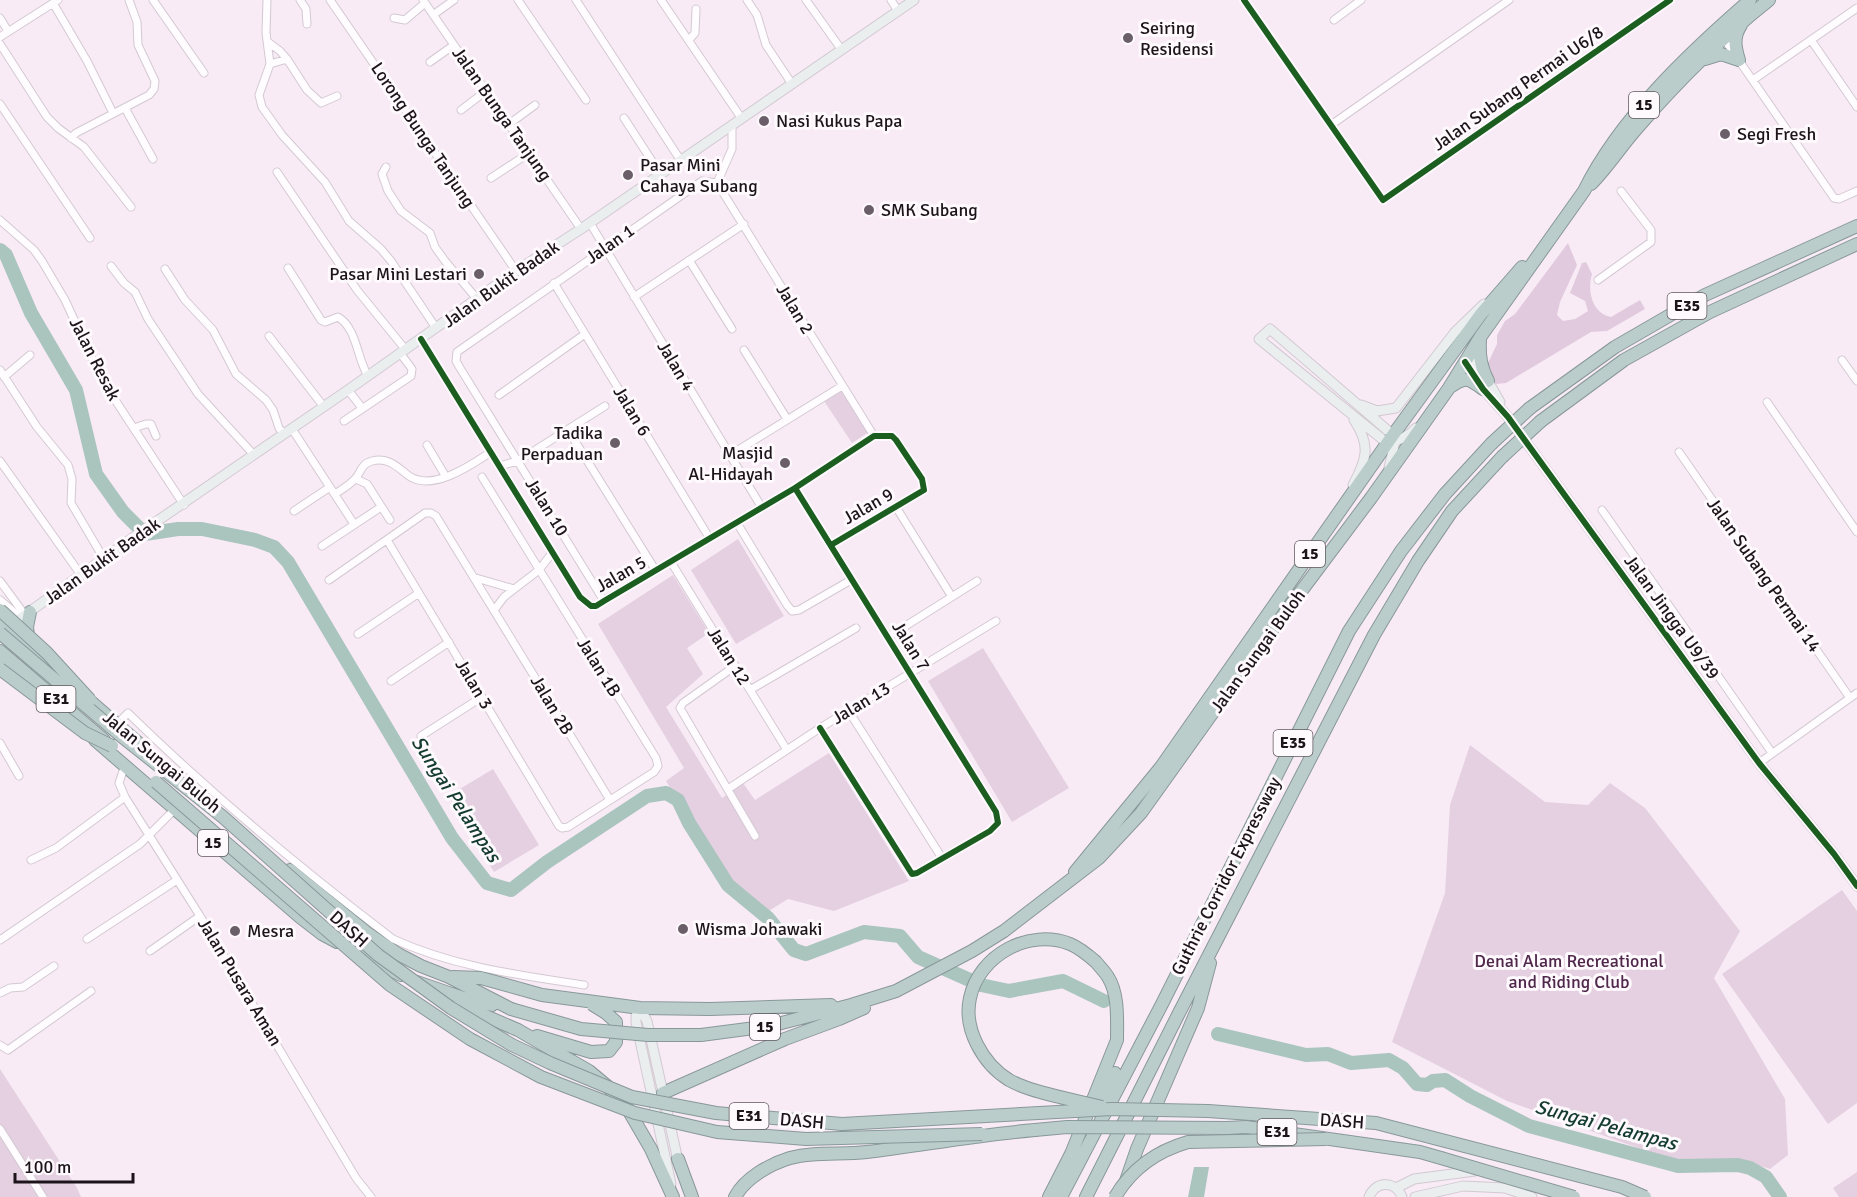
<svg xmlns="http://www.w3.org/2000/svg" width="1857" height="1197" viewBox="0 0 1857 1197" font-family="Signika,sans-serif">
<style>
.green{fill:#e4d0e1}
.forest{fill:#e1cadd}
.water{fill:#aac4be}
.lines{fill:none;stroke-linecap:round;stroke-linejoin:round}
.river{stroke:#aac4be;stroke-width:14}
.street-casing{stroke:#d3c9d2;stroke-width:9}
.secondary-casing{stroke:#d3c9d2;stroke-width:11}
.highway-casing{stroke:#89989a;stroke-width:14}
.street{stroke:#fefcfe;stroke-width:7}
.secondary{stroke:#eaeeee;stroke-width:9}
.highway{stroke:#bbcdcb;stroke-width:12}
.highway-bridge-casing{stroke:#89989a;stroke-width:14;stroke-linecap:butt}
.highway-bridge{stroke:#bbcdcb;stroke-width:12}
.cycleway-casing{stroke:#fef9fd;stroke-width:10}
.cycleway{stroke:#1b5e20;stroke-width:6}
.poi-dot{fill:#6a5f68;stroke:#fef9fd;stroke-width:2}
.labels{text-anchor:middle;dominant-baseline:central;stroke-width:6;stroke-linejoin:round;paint-order:stroke}
.shield{fill:#fef9fd;stroke:#60595f;stroke-width:1.5}
.shield-label{font-size:16px;font-weight:bold;fill:#1d141b}
.poi-label{font-size:18px;fill:#1d141b;stroke:#fef9fd;text-anchor:start}
.street-label{font-size:18px;fill:#1d141b;stroke:#fef9fd}
.park-label{font-size:18px;fill:#4f274a;stroke:#fef9fd}
.water-label{font-size:20px;font-style:italic;fill:#143b30;stroke:#fef9fd}
</style>
<rect width="100%" height="100%" fill="#f8ebf6"/>
<!-- green -->
<path class="green" d="M 842,390 L 869,432 L 852,443 L 824,401 Z
M 738,539 L 784,616 L 736,644 L 691,570 Z
M 673,575 L 709,633 L 687,648 L 703,674 L 666,707 L 722,798 L 743,783 L 755,800 L 829,753 L 909,881 L 834,911 L 788,899 L 767,912 L 730,881 L 666,781 L 684,768 L 598,624 Z
M 983,648 L 1069,788 L 1012,822 L 928,681 Z
M 1470,745 L 1545,802 L 1588,805 L 1610,783 L 1645,808 L 1740,931 L 1714,978 L 1785,1099 L 1788,1155 L 1770,1169 L 1736,1159 L 1677,1162 L 1507,1101 L 1392,1042 L 1445,893 L 1450,805 Z
M 493,769 L 539,845 L 494,872 L 448,796 Z
M 1842,890 L 1857,911 L 1857,1103 L 1828,1124 L 1722,974 Z
M 0,1069 L 77,1188 L 81,1197 L 0,1197 Z
M 1857,1172 L 1857,1197 L 1839,1197 L 1833,1188 Z"/>
<!-- forest -->
<path class="forest" d="M 1568,243 L 1577,265 L 1560,302 L 1557,315 L 1563,321 L 1575,319 L 1588,311 L 1585,301 L 1570,293 L 1582,263 L 1586,262 L 1592,274 C 1587,291 1592,313 1611,317 L 1640,300 L 1645,309 L 1607,331 L 1591,332 L 1506,383 L 1496,384 L 1486,367 L 1497,344 L 1497,335 L 1505,321 L 1515,314 Z"/>
<!-- water -->
<path class="water" d="M 1194,1167 L 1209,1167 L 1204,1197 L 1188,1197 Z"/>
<g class="lines">
<!-- river -->
<path class="river" d="M 0,250 L 6,255 L 31,313 L 76,390 L 96,474 L 123,512 L 145,534 L 178,529 L 202,529 L 255,540 L 274,547 L 288,562 L 452,838 L 487,883 L 511,890 L 547,862 L 647,796 L 666,793 L 678,800 L 689,823 L 728,885 L 768,918 L 794,950 L 806,954 L 864,932 L 900,936 L 918,957 L 981,985 L 1009,991 L 1063,981 L 1104,1001
M 1218,1034 L 1306,1055 L 1328,1054 L 1351,1063 L 1389,1060 L 1403,1068 L 1417,1084 L 1427,1085 L 1433,1081 L 1445,1080 L 1470,1096 L 1529,1126 L 1678,1166 L 1738,1165 L 1750,1168 L 1766,1177 L 1780,1197"/>
<!-- street casing -->
<g class="street-casing">
<path id="street" d="M 153,0 L 204,73
M 267,0 L 266,33 L 270,64 L 259,95 L 262,107 L 282,135 L 325,182 L 349,221 L 381,249 L 391,261 L 436,328
M 300,0 L 306,9 L 307,24
M 330,0 L 516,271
M 423,0 L 581,229
M 518,0 L 586,100
M 576,0 L 681,161
M 661,0 L 742,119
M 747,0 L 757,15 L 766,45 L 792,84
M 806,0 L 841,49
M 891,0 L 898,11
M 1244,0 L 1383,200 L 1670,0
M 53,3 L 87,61 L 113,113
M 433,15 L 454,0
M 0,18 L 8,31
M 394,18 L 405,20 L 425,3
M 1334,20 L 1361,0
M 1722,36 L 1834,198 L 1839,199 L 1857,191
M 0,37 L 58,0
M 689,40 L 695,33 L 696,9
M 1811,40 L 1857,107
M 268,42 L 280,51 L 287,59
M 0,44 L 47,117 L 58,128 L 84,147 L 131,207
M 430,62 L 454,45
M 270,64 L 287,59 L 307,90 L 321,103 L 337,96
M 1753,80 L 1857,8
M 0,104 L 90,238
M 125,108 L 153,159
M 461,110 L 486,91
M 624,118 L 661,175
M 509,124 L 535,105
M 1331,125 L 1509,0
M 71,138 L 76,133 L 149,95 L 154,89 L 155,81 L 138,45 L 137,22 L 129,0
M 386,167 L 382,174 L 388,191 L 401,211 L 430,233 L 435,247 L 445,261 L 477,299
M 277,172 L 357,290 L 405,349
M 491,178 L 529,153
M 717,183 L 874,436
M 717,183 L 732,149 L 732,126
M 0,220 L 34,250 L 42,261 L 65,300 L 102,380 L 184,505
M 590,223 L 762,508
M 689,260 L 732,329
M 111,266 L 124,283 L 135,292 L 148,319 L 198,394 L 254,455
M 288,268 L 321,320 L 325,322 L 338,317 C 357,328 357,359 368,376
M 165,269 L 185,300 L 213,330 L 236,374 L 266,400 L 273,410 L 279,428 L 284,434
M 1598,280 L 1651,242 L 1651,230 L 1621,191
M 554,283 L 710,539
M 634,297 L 744,224
M 269,336 L 324,407
M 421,339 L 580,597 L 591,606 L 596,606 L 604,601 L 795,488 L 874,436 L 892,436 L 896,440 L 922,479 L 924,490 L 831,545
M 744,350 L 787,419
M 1842,360 L 1857,381
M 0,370 L 37,427 L 68,465 L 72,479 L 71,503 L 104,559
M 4,377 L 30,355
M 348,390 L 362,408
M 499,395 L 585,334
M 1767,402 L 1857,532
M 344,421 L 411,376 L 412,369 L 400,353
M 134,428 L 146,424 L 151,424 L 156,436
M 292,429 L 354,524
M 568,430 L 656,571
M 427,445 L 446,477
M 1679,452 L 1850,698
M 730,455 L 842,386
M 0,461 L 81,575
M 499,466 L 518,461 L 605,406
M 356,479 L 367,484 L 390,520
M 795,488 L 996,812 L 998,823 L 990,831 L 917,873 L 912,874 L 820,728
M 335,494 C 341,490 348,486 354,480 C 361,474 360,464 372,461 C 389,457 397,467 409,476 C 433,492 471,465 491,452
M 896,507 L 952,597
M 1602,510 L 1772,753
M 294,511 L 330,487
M 737,523 L 787,605 L 792,611 L 799,610 L 851,580
M 387,540 L 559,826 L 562,828 L 568,827 L 654,772 L 658,766 L 656,758 L 482,477
M 322,546 L 381,507
M 671,562 L 787,750
M 476,578 L 514,589
M 329,580 L 425,513 L 431,513 L 436,516 L 610,800
M 0,581 L 25,615
M 0,600 L 21,618
M 604,601 L 460,368 L 456,361 L 457,352 L 702,181 L 717,183
M 495,609 L 504,597 L 539,570 L 552,553
M 358,634 L 419,593
M 888,637 L 977,581
M 735,666 L 683,703 L 680,708 L 755,836
M 391,681 L 449,642
M 750,690 L 856,628
M 848,710 L 942,858
M 117,724 L 128,713 C 211,794 300,868 393,939 C 454,967 519,975 584,985
M 421,736 L 482,697
M 0,743 L 19,776
M 1759,763 L 1857,693
M 125,765 L 119,783 L 125,797 L 200,916 L 356,1178 L 371,1197
M 728,789 L 820,728 L 996,621
M 31,860 L 56,848 L 125,797
M 87,939 L 177,880
M 0,940 L 140,844 L 175,809
M 150,951 L 200,916
M 0,993 L 10,988 L 23,987 L 54,966
M 0,1045 L 8,1050 L 91,991
M 0,1129 L 43,1197"/>
</g>
<!-- secondary casing -->
<g class="secondary-casing">
<path id="secondary" d="M 1468,357 L 1488,381 L 1500,402
M 1465,362 L 1483,389 L 1508,417 L 1759,763 L 1834,854 L 1857,886
M 1361,405 L 1377,411 L 1396,408 L 1455,332 L 1484,304
M 1389,468 L 1394,446 L 1393,435 L 1270,329 L 1259,339 L 1387,443 C 1399,441 1408,437 1416,428
M 1353,485 C 1367,459 1371,445 1354,420
M 11,625 L 131,539 L 348,390 L 516,271 L 581,229 L 914,0
M 640,1008 L 647,1021 L 679,1165
M 640,1008 L 636,1016 L 636,1022 L 671,1184
M 1396,1188 L 1414,1179 L 1475,1171
M 1369,1197 C 1376,1180 1396,1181 1402,1197
M 1415,1197 L 1463,1186 L 1505,1188 L 1532,1197"/>
</g>
<!-- highway casing -->
<g class="highway-casing">
<path id="highway" d="M 1705,59 L 1721,54 L 1739,60
M 1739,60 C 1735,47 1733,37 1741,25
M 1591,184 C 1608,167 1621,146 1638,127 C 1678,81 1721,38 1769,0
M 1480,340 C 1479,356 1481,367 1488,381
M 1450,387 C 1466,376 1468,378 1483,389
M 1530,408 L 1615,347 L 1705,295 L 1857,226
M 1541,421 L 1624,360 L 1710,312 L 1857,244
M 0,624 L 66,680
M 29,643 L 27,627 L 30,612
M 0,651 L 104,740
M 0,660 L 22,679
M 82,694 L 143,747
M 95,740 L 300,917 L 322,934 L 337,942
M 290,870 L 367,933 L 398,954 L 421,966 L 449,977 L 511,1009
M 1075,872 L 1161,767 L 1393,435 L 1481,314 L 1522,267
M 358,954 L 401,975
M 453,977 L 481,978 L 542,995 L 640,1008 L 710,1009 L 831,1005
M 417,982 L 469,1000 L 492,1005
M 451,998 L 467,1008 L 518,1030 L 589,1071 L 607,1086 L 626,1106 L 651,1149 L 673,1197
M 701,1035 L 770,1026 L 851,1005 L 896,991 L 972,951 L 1004,931 L 1099,858 L 1141,813 L 1266,638 L 1371,498 L 1449,388 L 1481,336 L 1584,191 C 1620,118 1689,53 1750,0
M 537,1036 L 591,1052 L 609,1051 L 616,1042 L 616,1022 L 606,1013 L 593,1005
M 663,1093 L 785,1039 L 839,1019 L 864,1008
M 1096,1108 L 1115,1073
M 1227,1128 L 1246,1127 L 1420,1152 L 1441,1158
M 678,1159 L 692,1197
M 1069,1159 L 1117,1040 C 1117,1021 1119,994 1108,977 C 1105,972 1100,967 1096,962
M 1126,1181 L 1137,1149 L 1198,1008 L 1210,963
M 735,1197 C 745,1178 770,1164 790,1158 C 815,1151 841,1155 867,1152 C 923,1145 978,1135 1035,1130
M 1049,1197 L 1072,1152
M 1061,1197 L 1162,1004 L 1349,631 L 1401,551 L 1445,494 L 1491,444
M 1086,1197 L 1179,1013 L 1374,635 L 1418,561 L 1452,511 L 1502,457"/>
</g>
<!-- street -->
<use href="#street" class="street"/>
<!-- secondary -->
<use href="#secondary" class="secondary"/>
<!-- highway -->
<use href="#highway" class="highway"/>
<!-- highway-bridge casing -->
<g class="highway-bridge-casing">
<path id="highway-bridge" d="M 1491,444 L 1530,408
M 1502,457 L 1541,421
M 0,610 L 47,653 L 90,700
M 0,633 L 120,735 L 223,817 L 378,955 L 451,1008 L 512,1045 L 550,1063 L 632,1097 L 716,1113 L 842,1124 L 1112,1109 L 1208,1111 L 1376,1123 L 1622,1187 L 1645,1197
M 0,669 L 85,733 L 112,746
M 156,782 L 390,985 L 470,1039 L 541,1077 L 635,1113 L 717,1132 L 806,1139 L 982,1134
M 1096,962 C 1088,955 1080,948 1070,944 C 1029,928 979,955 970,998 C 963,1029 983,1064 1009,1080 C 1032,1093 1075,1100 1102,1107
M 511,1009 L 581,1029 L 648,1035 L 701,1035
M 1035,1130 L 1067,1127 L 1227,1128
M 1441,1158 L 1574,1197
M 1115,1197 C 1132,1168 1157,1151 1188,1142 L 1326,1139"/>
</g>
<!-- highway-bridge -->
<use href="#highway-bridge" class="highway-bridge"/>
<!-- cycleway casing -->
<g class="cycleway-casing">
<path id="cycleway" d="M 1244,0 L 1383,200 L 1670,0
M 421,339 L 580,597 L 591,606 L 596,606 L 604,601 L 795,488 L 874,436 L 892,436 L 896,440 L 922,479 L 924,490 L 831,545
M 1465,362 L 1483,389 L 1508,417 L 1759,763 L 1834,854 L 1857,886
M 795,488 L 996,812 L 998,823 L 990,831 L 917,873 L 912,874 L 820,728"/>
</g>
<!-- cycleway -->
<use href="#cycleway" class="cycleway"/>
</g>
<!-- markers -->
<g class="poi-dot">
<circle cx="1128" cy="38" r="6"/>
<circle cx="764" cy="121" r="6"/>
<circle cx="1725" cy="134" r="6"/>
<circle cx="628" cy="175" r="6"/>
<circle cx="869" cy="210" r="6"/>
<circle cx="479" cy="274" r="6"/>
<circle cx="615" cy="443" r="6"/>
<circle cx="785" cy="463" r="6"/>
<circle cx="683" cy="929" r="6"/>
<circle cx="235" cy="931" r="6"/>
</g>
<g class="labels">
<!-- shield labels -->
<g class="shield">
<rect x="1629" y="92" width="30" height="26" rx="4.5"/>
<rect x="1667.5" y="293" width="39" height="26" rx="4.5"/>
<rect x="1295" y="541" width="30" height="26" rx="4.5"/>
<rect x="36.5" y="686" width="39" height="26" rx="4.5"/>
<rect x="1273.5" y="730" width="39" height="26" rx="4.5"/>
<rect x="198" y="830" width="30" height="26" rx="4.5"/>
<rect x="750" y="1014" width="30" height="26" rx="4.5"/>
<rect x="729.5" y="1103" width="39" height="26" rx="4.5"/>
<rect x="1257.5" y="1119" width="39" height="26" rx="4.5"/>
</g>
<g class="shield-label">
<text x="1644" y="105">15</text>
<text x="1687" y="306">E35</text>
<text x="1310" y="554">15</text>
<text x="56" y="699">E31</text>
<text x="1293" y="743">E35</text>
<text x="213" y="843">15</text>
<text x="765" y="1027">15</text>
<text x="749" y="1116">E31</text>
<text x="1277" y="1132">E31</text>
</g>
<!-- poi labels -->
<g class="poi-label">
<text x="1140" y="28">Seiring<tspan x="1140" dy="21">Residensi</tspan></text>
<text x="776" y="121">Nasi Kukus Papa</text>
<text x="1737" y="134">Segi Fresh</text>
<text x="640" y="165">Pasar Mini<tspan x="640" dy="21">Cahaya Subang</tspan></text>
<text x="881" y="210">SMK Subang</text>
<text x="467" y="274" text-anchor="end">Pasar Mini Lestari</text>
<text x="603" y="433" text-anchor="end">Tadika<tspan x="603" dy="21">Perpaduan</tspan></text>
<text x="773" y="453" text-anchor="end">Masjid<tspan x="773" dy="21">Al-Hidayah</tspan></text>
<text x="695" y="929">Wisma Johawaki</text>
<text x="247" y="931">Mesra</text>
</g>
<!-- street labels -->
<g class="street-label">
<text transform="translate(1518 88) rotate(-35)">Jalan Subang Permai U6/8</text>
<text transform="translate(502 114) rotate(55)">Jalan Bunga Tanjung</text>
<text transform="translate(423 135) rotate(56)">Lorong Bunga Tanjung</text>
<text transform="translate(610 244) rotate(-35)">Jalan 1</text>
<text transform="translate(501 284) rotate(-35)">Jalan Bukit Badak</text>
<text transform="translate(795 309) rotate(59)">Jalan 2</text>
<text transform="translate(95 359) rotate(63)">Jalan Resak</text>
<text transform="translate(676 366) rotate(59)">Jalan 4</text>
<text transform="translate(632 411) rotate(59)">Jalan 6</text>
<text transform="translate(868 506) rotate(-30)">Jalan 9</text>
<text transform="translate(547 507) rotate(58)">Jalan 10</text>
<text transform="translate(102 561) rotate(-35)">Jalan Bukit Badak</text>
<text transform="translate(621 574) rotate(-30)">Jalan 5</text>
<text transform="translate(1764 575) rotate(55)">Jalan Subang Permai 14</text>
<text transform="translate(1672 617) rotate(54)">Jalan Jingga U9/39</text>
<text transform="translate(911 646) rotate(58)">Jalan 7</text>
<text transform="translate(1258 651) rotate(-54)">Jalan Sungai Buloh</text>
<text transform="translate(729 656) rotate(58)">Jalan 12</text>
<text transform="translate(599 667) rotate(58)">Jalan 1B</text>
<text transform="translate(474 684) rotate(59)">Jalan 3</text>
<text transform="translate(861 703) rotate(-31)">Jalan 13</text>
<text transform="translate(552 705) rotate(59)">Jalan 2B</text>
<text transform="translate(162 762) rotate(40)">Jalan Sungai Buloh</text>
<text transform="translate(1226 876) rotate(-63)">Guthrie Corridor Expressway</text>
<text transform="translate(349 929) rotate(42)">DASH</text>
<text transform="translate(240 982) rotate(59)">Jalan Pusara Aman</text>
<text transform="translate(802 1121) rotate(5)">DASH</text>
<text transform="translate(1342 1121) rotate(4)">DASH</text>
</g>
<!-- park labels -->
<g class="park-label">
<text x="1569" y="961">Denai Alam Recreational<tspan x="1569" dy="21">and Riding Club</tspan></text>
</g>
<!-- water labels -->
<g class="water-label">
<text transform="translate(456 799) rotate(57)">Sungai Pelampas</text>
<text transform="translate(1606 1125) rotate(15)">Sungai Pelampas</text>
</g>
</g>
<!-- scale -->
<path d="M15 1173v9h118v-9" fill="none" stroke="#1d141b" stroke-width="3"/>
<text x="24" y="1173" font-size="18" fill="#1d141b" stroke="#fef9fd" stroke-width="4.5" paint-order="stroke">100 m</text>
</svg>
